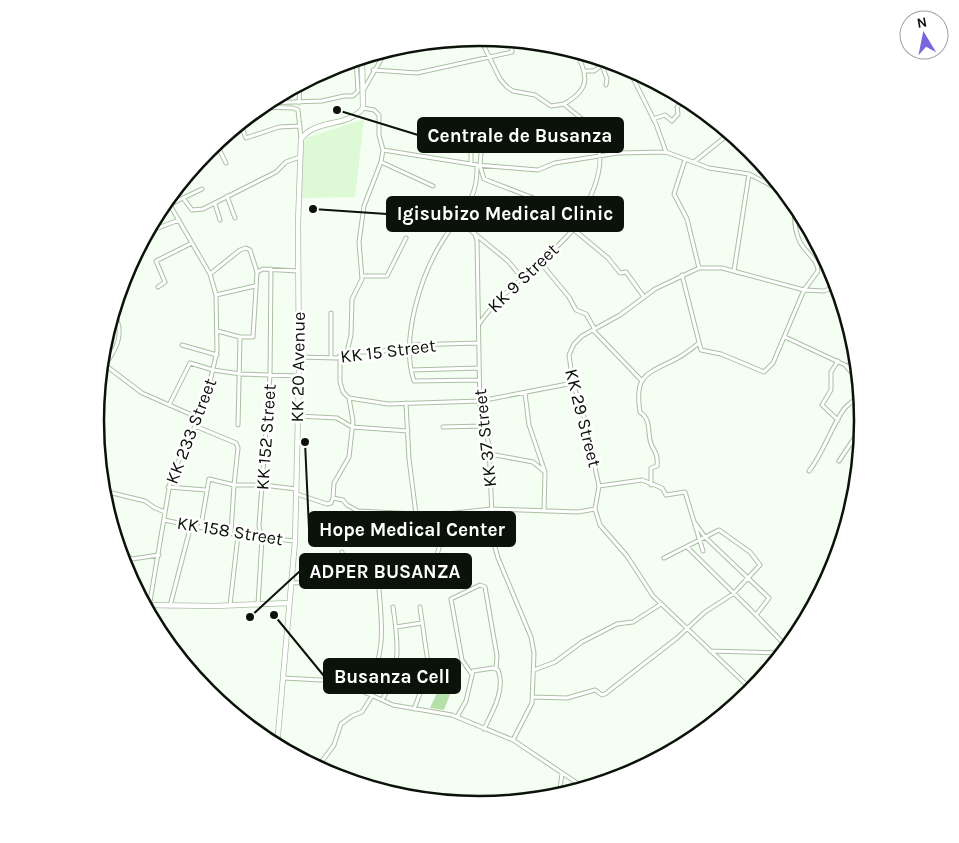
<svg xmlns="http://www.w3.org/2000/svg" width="959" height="843" viewBox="0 0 959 843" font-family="Karla,sans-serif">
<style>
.built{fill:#ddf9d5}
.green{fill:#b6e0a9}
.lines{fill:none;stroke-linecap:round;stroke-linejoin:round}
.street-casing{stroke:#a9bfa3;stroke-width:5}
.secondary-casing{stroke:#a9bfa3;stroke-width:6}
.street{stroke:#fff;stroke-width:3}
.secondary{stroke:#fff;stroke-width:4.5}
.labels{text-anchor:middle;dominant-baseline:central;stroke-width:5;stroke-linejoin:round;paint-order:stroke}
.street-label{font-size:18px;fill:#0b1209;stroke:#fff}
.rim{fill:none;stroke:#0b1209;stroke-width:2.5}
.leader{fill:none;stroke:#0b1209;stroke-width:2}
.callout-dot{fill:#0b1209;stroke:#fff;stroke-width:2}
.callout{fill:#0b1209;stroke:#0b1209;stroke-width:2}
.callout-label{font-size:19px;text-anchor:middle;font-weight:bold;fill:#fff}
</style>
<rect width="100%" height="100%" fill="#f5fef2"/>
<!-- built -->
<path class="built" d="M 364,119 L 355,197 L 301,198 L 303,145 L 306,138 Z"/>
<!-- green -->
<path class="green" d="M 440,686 L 452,689 L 444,710 L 430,708 Z"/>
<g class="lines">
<!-- street casing -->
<g class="street-casing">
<path id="street" d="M 628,68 L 656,124 L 666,152
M 373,70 L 417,73 L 512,52 L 511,41
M 585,71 L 594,71 L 602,65 L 607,79 L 606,85
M 364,89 L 386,51
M 265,103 L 322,101 L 344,96 L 353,96 L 358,91 L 356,60
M 299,103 L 300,84
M 564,104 C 591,89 588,76 576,51
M 260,107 L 293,108 L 298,110 L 301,138
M 653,119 L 665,115 L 672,121 L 678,114 L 677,107 L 686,99
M 240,123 L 246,138 L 279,127 L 300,126
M 482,139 L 480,166 L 484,179 L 580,216
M 216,143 L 226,163
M 383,150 L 477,165 L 538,170 L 555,163 L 618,153 L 666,152 L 709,168 L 749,174 L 786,193
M 685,160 L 674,194 L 687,219 L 699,268
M 381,162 L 433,186
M 694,162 L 730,133
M 471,164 L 471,145
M 477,165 C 478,201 462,210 445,237 C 421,273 400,339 414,381 L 479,380
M 227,196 L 235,218
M 183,198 L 202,189
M 171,204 L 183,198 L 192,210 L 203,209 L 276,172 L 286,162 L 300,157
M 215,204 L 220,220
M 459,220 L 475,234 L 477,241 L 480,411 L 489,445 L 493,540 L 498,558 L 531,637 L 534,653 L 532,703 L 513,740
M 573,229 L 608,258 L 620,273 L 626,272 L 644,297
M 147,232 L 179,220
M 475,234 L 508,261 L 522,278
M 540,262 L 569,297 L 576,310 L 586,314 L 594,328
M 734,271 L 749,174
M 257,272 L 263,269 L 298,271
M 210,274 L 240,250 L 246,248 L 250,250 L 257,272 L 253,337 L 240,337
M 682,275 L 701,350 L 721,354 L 764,372 L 773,363 L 804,290 L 818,271 C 818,260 806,253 800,242 C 794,230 794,217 795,203
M 362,276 L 387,276 L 406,238
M 158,287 L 165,282 L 156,261 L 192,243
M 216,295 L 255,286
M 331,313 L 331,358
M 479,324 C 504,288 542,265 571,232 C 576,226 580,217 584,209 C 598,184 609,153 590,126 C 586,121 571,111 564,104 L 551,106 L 535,95 L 513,91 L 507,87 L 500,79 L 480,38
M 593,330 L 642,381
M 217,331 L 240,337 L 238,425
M 785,337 L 845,365 L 859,381
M 182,345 L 217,355
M 347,352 L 351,335 L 352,299 L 362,279 L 359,242 L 364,206 L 381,162 L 383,150 L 379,135 L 379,115 L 374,110 L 363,108
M 299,357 L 337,358 L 347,352 L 379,352 L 410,345 L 478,343
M 105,365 L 142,393 L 199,418
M 848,367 L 857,350
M 101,370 C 115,352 127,334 113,312
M 411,370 L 479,368
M 525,393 L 529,425 L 545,472 L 544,511
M 349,398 L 388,404 L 480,401 L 573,383
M 406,403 L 409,459 L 416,514
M 169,405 L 190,363 L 213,370 L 241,374 L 299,376
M 298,416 L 337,418 L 352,427 L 408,431
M 838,420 L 822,405 L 831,390 L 831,372 L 838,361
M 195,426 L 236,443 L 238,448 L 234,485 L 209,479 L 201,526
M 443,427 L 483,426
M 490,454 L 533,462 L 545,472
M 839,461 L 863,425
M 809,471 C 824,452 830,429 844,409 C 849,403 856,400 861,393
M 651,485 L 651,468 L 657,466 C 658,457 656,453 652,446 C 646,434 653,421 640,412 C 634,374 647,374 676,359 C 684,355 691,349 699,343
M 599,486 L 642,480 L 662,488 L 666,495 L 685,492 L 703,551
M 168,487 L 206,490
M 104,491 L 145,501 L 155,508 L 165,512
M 297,494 L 327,504 L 331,503 L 333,498 L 343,500 L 347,505 L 358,511 L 437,515 L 491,509 L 578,512 L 595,509
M 333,498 L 334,483 L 349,457 L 353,421 L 349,398 L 343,392 L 340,382 L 340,357
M 164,520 L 238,535 L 295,541
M 695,523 L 705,537 L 769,598 L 756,615 L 788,648
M 231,533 L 234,485 L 263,485 L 296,489
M 687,547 L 756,615
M 119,550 L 132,559 L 159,555
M 342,552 L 344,571
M 291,583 L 322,582 L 344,571 L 390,580 L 431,575 L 439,548 L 437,521 L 441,515
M 258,604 L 262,538 L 259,526 L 270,375 L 271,269
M 230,605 L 238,535
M 170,606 L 191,525
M 148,613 L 171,477 L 199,418 L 207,395 L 217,351 L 216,295 L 210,274 L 167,200
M 396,627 L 422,623
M 710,651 L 784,653
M 534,670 L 555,662 L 582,642 L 617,624 L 633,622 L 661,604
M 471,673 L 462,660 L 451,599 L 480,585 L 485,587 L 497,656 L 496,669
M 283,678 L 340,681 L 393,705 L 452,715 L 513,740 L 586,789
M 753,691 L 653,596 L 627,556 L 600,525 L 595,509 L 599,486 L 584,417 L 573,383 L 569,355 L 574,344 L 582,336 L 620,315 L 655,289 L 699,268 L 722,268 L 804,290 L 824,291 L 838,286
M 366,693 C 387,650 382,625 378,578
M 533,697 L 567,698 L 595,690 L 602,695 L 605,694 L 677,638 L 705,612 L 733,594 L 760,565 L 750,552 L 719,530 L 664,558
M 382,700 C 402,671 398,640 393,607
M 414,709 L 429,670 L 420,607
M 457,717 L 466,701 L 473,671 L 493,668 L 498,670 C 506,689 492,713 484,729
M 317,768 L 334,745 L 341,724 L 352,716 L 362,712 L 372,696
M 621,778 L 627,768 L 637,771
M 559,797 L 562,773"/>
</g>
<!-- secondary casing -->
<g class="secondary-casing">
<path id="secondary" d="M 101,480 L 107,512
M 144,605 L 215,606 L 289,603
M 277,746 L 295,541 L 299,376 L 298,224 L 301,139 C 316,118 348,128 363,108 L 362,58"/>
</g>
<!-- street -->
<use href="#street" class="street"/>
<!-- secondary -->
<use href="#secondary" class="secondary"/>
</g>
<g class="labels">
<!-- street labels -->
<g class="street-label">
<text transform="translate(523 278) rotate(-44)">KK 9 Street</text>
<text transform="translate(388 351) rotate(-7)">KK 15 Street</text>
<text transform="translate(298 367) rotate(-89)">KK 20 Avenue</text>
<text transform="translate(583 418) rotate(76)">KK 29 Street</text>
<text transform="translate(191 431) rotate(-69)">KK 233 Street</text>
<text transform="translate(266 437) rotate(-86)">KK 152 Street</text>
<text transform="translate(485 438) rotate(-96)">KK 37 Street</text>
<text transform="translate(230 531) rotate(9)">KK 158 Street</text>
</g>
</g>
<!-- crop -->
<path d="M0 0H959V843H0ZM104 421a375 375 0 1 1 750 0a375 375 0 1 1-750 0Z" fill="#fff" fill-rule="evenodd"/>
<path class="rim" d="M104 421a375 375 0 1 1 750 0a375 375 0 1 1-750 0Z"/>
<!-- callouts -->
<path class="leader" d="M337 110L418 135M313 209L387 214M305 442L309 529M250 617L300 571M274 615L324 676"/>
<g class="callout-dot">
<circle cx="337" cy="110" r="5"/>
<circle cx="313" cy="209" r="5"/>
<circle cx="305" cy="442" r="5"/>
<circle cx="250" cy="617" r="5"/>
<circle cx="274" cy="615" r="5"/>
</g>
<g class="callout">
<rect x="418" y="118" width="205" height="34" rx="5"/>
<rect x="387" y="197" width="236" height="34" rx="5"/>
<rect x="309" y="512" width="206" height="34" rx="5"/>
<rect x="300" y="554" width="171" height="34" rx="5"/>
<rect x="324" y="659" width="136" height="34" rx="5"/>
</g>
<g class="callout-label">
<text x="520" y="142">Centrale de Busanza</text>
<text x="505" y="220">Igisubizo Medical Clinic</text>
<text x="412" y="536">Hope Medical Center</text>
<text x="385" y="578">ADPER BUSANZA</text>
<text x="392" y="683">Busanza Cell</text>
</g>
<!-- north arrow -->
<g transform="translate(924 35) rotate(350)"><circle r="24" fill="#ffffff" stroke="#9da09d"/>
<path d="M0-4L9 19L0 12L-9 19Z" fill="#7c64df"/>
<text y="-8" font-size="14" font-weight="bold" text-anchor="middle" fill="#0b1209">N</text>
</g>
</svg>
